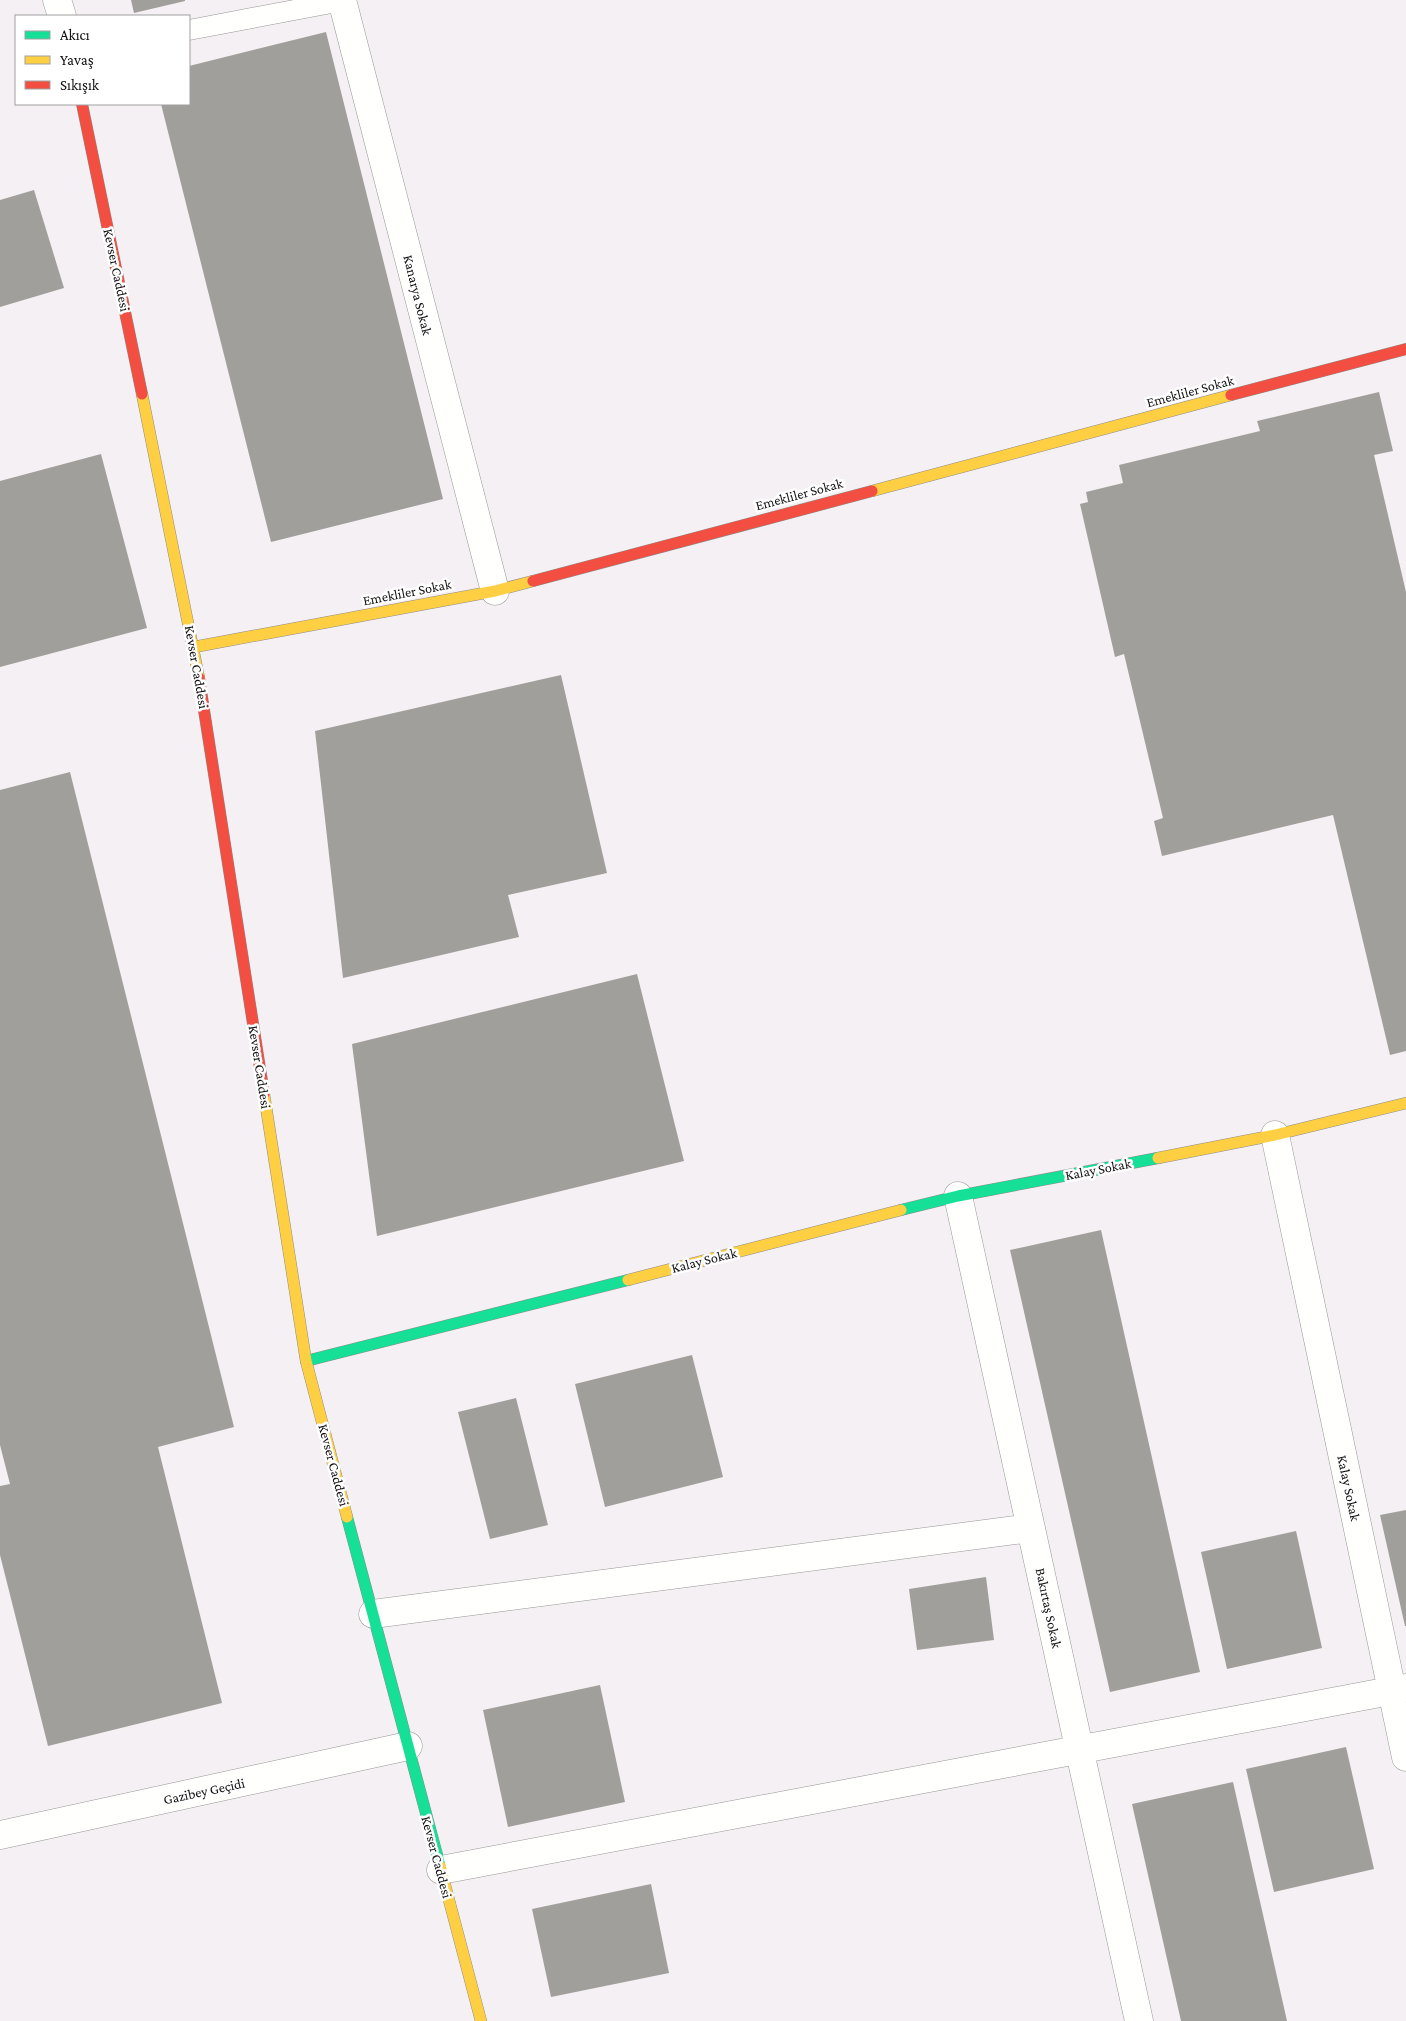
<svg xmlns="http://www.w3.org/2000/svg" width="1406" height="2021" viewBox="0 0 1406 2021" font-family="'Crimson Pro',serif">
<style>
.industrial{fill:#f5f0f3;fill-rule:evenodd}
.building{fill:#a19f9c}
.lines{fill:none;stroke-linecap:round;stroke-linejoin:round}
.lane-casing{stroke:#979795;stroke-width:21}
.street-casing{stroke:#979795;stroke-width:29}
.fast-casing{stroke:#8e8d8b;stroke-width:12}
.slow-casing{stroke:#8e8d8b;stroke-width:12}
.jam-casing{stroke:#8e8d8b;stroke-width:12}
.lane{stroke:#fffffe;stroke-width:20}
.street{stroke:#fffffe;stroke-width:28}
.fast{stroke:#16e098;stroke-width:11}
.slow{stroke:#ffcf43;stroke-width:11}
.jam{stroke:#f24e42;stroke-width:11}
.labels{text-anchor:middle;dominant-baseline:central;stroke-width:5;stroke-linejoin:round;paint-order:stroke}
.street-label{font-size:14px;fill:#111;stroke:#fff}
</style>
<rect width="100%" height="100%" fill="#fdfcf7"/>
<!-- industrial -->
<path class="industrial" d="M 0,0 L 1406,0 L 1406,2021 L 0,2021 ZM 16,16 L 189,16 L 189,104 L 16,104 Z"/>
<!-- building -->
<path class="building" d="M 131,0 L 185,0 L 185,1 L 134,13 Z
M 326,32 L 443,499 L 271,542 L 161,104 L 189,104 L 189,66 Z
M 34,190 L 64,288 L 0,307 L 0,200 Z
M 1379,392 L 1393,451 L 1374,455 L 1406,592 L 1406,1051 L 1390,1055 L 1333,815 L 1162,856 L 1154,821 L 1163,818 L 1124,654 L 1115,657 L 1080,504 L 1088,502 L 1086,492 L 1123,483 L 1119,465 L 1260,431 L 1257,421 Z
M 101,454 L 147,628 L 0,667 L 0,481 Z
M 561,675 L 607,873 L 508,895 L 519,937 L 343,978 L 315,731 Z
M 70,772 L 234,1427 L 158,1447 L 222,1703 L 48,1746 L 0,1555 L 0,1486 L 10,1484 L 0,1445 L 0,790 Z
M 637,974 L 684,1161 L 377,1236 L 352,1044 Z
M 1101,1230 L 1200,1672 L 1110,1692 L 1010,1250 Z
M 692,1355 L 723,1477 L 605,1507 L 575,1384 Z
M 516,1398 L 548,1525 L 490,1539 L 458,1412 Z
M 1406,1510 L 1406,1626 L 1405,1626 L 1380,1515 Z
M 1296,1531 L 1322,1648 L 1227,1669 L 1201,1552 Z
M 986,1577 L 994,1640 L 917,1650 L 909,1589 Z
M 600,1685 L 625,1802 L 508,1827 L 483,1710 Z
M 1346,1747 L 1374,1869 L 1274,1892 L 1246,1769 Z
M 1233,1782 L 1287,2021 L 1181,2021 L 1132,1804 Z
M 651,1884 L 669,1973 L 551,1997 L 532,1909 Z"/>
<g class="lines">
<!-- lane casing -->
<g class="lane-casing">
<path id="lane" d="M 189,30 L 342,1"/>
</g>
<!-- street casing -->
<g class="street-casing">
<path id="street" d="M 57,0 L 62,16
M 342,0 L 495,591
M 1275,1135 L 1406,1757
M 958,1196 L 1139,2021
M 373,1614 L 1031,1528
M 0,1835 L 408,1746
M 441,1870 L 1406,1688"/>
</g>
<!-- fast casing -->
<g class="fast-casing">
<path id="fast" d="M 901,1210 L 958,1196 L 1158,1158
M 306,1361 L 628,1280
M 347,1517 L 440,1866"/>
</g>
<!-- slow casing -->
<g class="slow-casing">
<path id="slow" d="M 142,394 L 199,678
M 872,491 L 1231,395
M 194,647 L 495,591 L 533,581
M 264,1094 L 306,1361 L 347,1517
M 1158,1158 L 1275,1135 L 1406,1103
M 628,1280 L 901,1210
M 440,1866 L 481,2021"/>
</g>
<!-- jam casing -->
<g class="jam-casing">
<path id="jam" d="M 82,104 L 142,394
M 1231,395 L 1406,349
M 533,581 L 872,491
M 199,678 L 264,1094"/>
</g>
<!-- lane -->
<use href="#lane" class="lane"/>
<!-- street -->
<use href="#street" class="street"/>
<!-- fast -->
<use href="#fast" class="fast"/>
<!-- slow -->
<use href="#slow" class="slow"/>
<!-- jam -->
<use href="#jam" class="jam"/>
</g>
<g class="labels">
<!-- street labels -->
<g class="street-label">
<text transform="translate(117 270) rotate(78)">Kevser Caddesi</text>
<text transform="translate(418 295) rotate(76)">Kanarya Sokak</text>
<text transform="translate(1190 391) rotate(-15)">Emekliler Sokak</text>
<text transform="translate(799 494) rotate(-15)">Emekliler Sokak</text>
<text transform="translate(407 592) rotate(-11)">Emekliler Sokak</text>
<text transform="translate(197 667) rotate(80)">Kevser Caddesi</text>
<text transform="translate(260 1067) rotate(81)">Kevser Caddesi</text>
<text transform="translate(1098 1169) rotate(-11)">Kalay Sokak</text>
<text transform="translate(704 1260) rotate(-14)">Kalay Sokak</text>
<text transform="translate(334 1465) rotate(75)">Kevser Caddesi</text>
<text transform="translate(1349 1488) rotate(78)">Kalay Sokak</text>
<text transform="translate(1049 1608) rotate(78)">Bakırtaş Sokak</text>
<text transform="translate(204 1791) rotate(-12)">Gazibey Geçidi</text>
<text transform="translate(437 1857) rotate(75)">Kevser Caddesi</text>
</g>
</g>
<!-- legend -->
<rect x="15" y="15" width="175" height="90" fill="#ffffff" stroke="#a0a0a0"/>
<rect x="25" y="31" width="25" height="8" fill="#16e098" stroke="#a0a0a0"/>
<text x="60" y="40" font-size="15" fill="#111111">Akıcı</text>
<rect x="25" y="56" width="25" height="8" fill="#ffcf43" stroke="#a0a0a0"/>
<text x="60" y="65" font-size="15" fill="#111111">Yavaş</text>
<rect x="25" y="81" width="25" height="8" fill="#f24e42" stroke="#a0a0a0"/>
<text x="60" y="90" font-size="15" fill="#111111">Sıkışık</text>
</svg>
